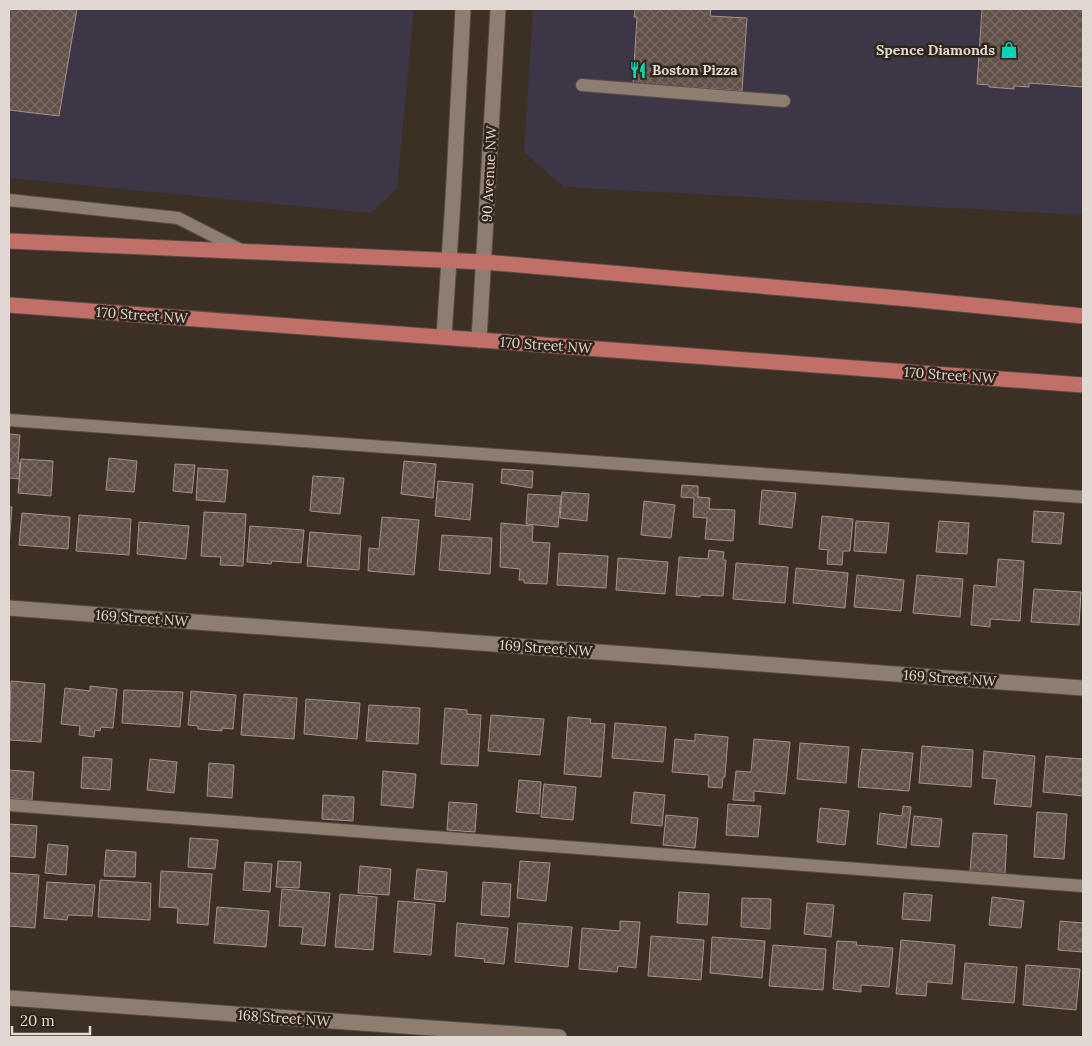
<svg xmlns="http://www.w3.org/2000/svg" width="1092" height="1046" viewBox="0 0 1092 1046" font-family="Lora,serif">
<style>
.commercial{fill:#3d3647}
.building{fill:url(#building-cross-hatch);stroke:#a49089}
.lines{fill:none;stroke-linecap:round;stroke-linejoin:round}
.lane-casing{stroke:#574d44;stroke-width:14}
.street-casing{stroke:#574d44;stroke-width:17}
.secondary-casing{stroke:#574d44;stroke-width:17}
.primary-casing{stroke:#574d44;stroke-width:17}
.lane{stroke:#8d7e71;stroke-width:12}
.street{stroke:#8d7e71;stroke-width:15}
.secondary{stroke:#8d7e71;stroke-width:15}
.primary{stroke:#c17069;stroke-width:15}
.labels{text-anchor:middle;dominant-baseline:central;stroke-width:5;stroke-linejoin:round;paint-order:stroke}
.poi-label{font-size:14px;font-weight:bold;fill:#e0d8d1;stroke:#31251b;text-anchor:end}
.street-label{font-size:14px;fill:#e0d8d1;stroke:#31251b}
</style>
<defs>
<pattern id="building-cross-hatch" width="8" height="8" patternUnits="userSpaceOnUse" patternTransform="scale(1.25)"><rect width="8" height="8" fill="#62514a"/><path d="M0 0l8 8M0 8l8-8" fill="none" stroke="#786963"/></pattern>
</defs>
<rect width="100%" height="100%" fill="#3c2f24"/>
<!-- commercial -->
<path class="commercial" d="M 9,9 L 414,9 L 397,189 L 370,213 L 9,178 Z
M 533,9 L 1083,9 L 1083,215 L 564,187 L 524,152 Z"/>
<!-- building -->
<path class="building" d="M 9,9 L 77,9 L 59,116 L 9,110 Z
M 635,9 L 711,9 L 710,16 L 747,18 L 742,91 L 633,83 L 637,17 L 634,17 Z
M 982,9 L 1083,9 L 1083,87 L 1029,83 L 1029,87 L 1014,86 L 1014,89 L 989,87 L 989,85 L 977,84 Z
M 9,434 L 20,435 L 18,463 L 20,463 L 19,479 L 9,478 Z
M 109,458 L 137,461 L 134,492 L 106,490 Z
M 21,459 L 53,461 L 51,496 L 18,493 Z
M 404,461 L 436,464 L 433,498 L 401,494 Z
M 175,464 L 195,465 L 192,493 L 173,491 Z
M 198,468 L 228,470 L 225,502 L 196,500 Z
M 502,469 L 533,471 L 532,488 L 501,483 Z
M 313,476 L 344,478 L 340,514 L 310,511 Z
M 438,481 L 473,484 L 470,520 L 435,516 Z
M 682,485 L 698,486 L 698,497 L 710,498 L 709,509 L 735,510 L 733,541 L 705,539 L 707,518 L 693,517 L 694,498 L 681,497 Z
M 762,490 L 796,493 L 792,528 L 759,524 Z
M 562,492 L 589,494 L 587,521 L 560,518 Z
M 528,494 L 561,496 L 558,527 L 526,524 Z
M 644,501 L 675,505 L 671,538 L 641,535 Z
M 9,507 L 12,507 L 9,546 Z
M 1034,511 L 1064,513 L 1061,544 L 1032,542 Z
M 204,512 L 246,514 L 243,566 L 220,565 L 221,557 L 201,556 Z
M 22,513 L 70,517 L 68,549 L 19,545 Z
M 79,515 L 131,519 L 129,555 L 76,551 Z
M 822,516 L 853,519 L 850,551 L 843,551 L 842,565 L 827,564 L 828,550 L 819,549 Z
M 382,517 L 419,520 L 414,575 L 368,571 L 369,548 L 379,549 Z
M 856,521 L 889,523 L 886,553 L 854,551 Z
M 939,521 L 969,523 L 967,554 L 936,552 Z
M 139,522 L 189,526 L 186,559 L 137,554 Z
M 501,523 L 533,526 L 532,542 L 550,543 L 547,584 L 524,583 L 524,580 L 519,580 L 520,569 L 500,567 Z
M 250,526 L 304,530 L 301,563 L 272,561 L 271,564 L 247,562 Z
M 310,532 L 361,536 L 359,570 L 307,566 Z
M 442,535 L 492,538 L 490,574 L 439,570 Z
M 709,550 L 724,552 L 723,560 L 726,560 L 723,596 L 700,595 L 700,597 L 676,595 L 679,557 L 708,559 Z
M 559,553 L 608,556 L 606,588 L 557,585 Z
M 618,558 L 668,562 L 665,594 L 616,590 Z
M 998,559 L 1024,561 L 1020,621 L 990,619 L 990,627 L 971,625 L 974,585 L 996,587 Z
M 736,563 L 788,567 L 785,603 L 733,599 Z
M 796,568 L 848,573 L 845,608 L 793,603 Z
M 857,575 L 904,580 L 901,611 L 854,607 Z
M 917,575 L 963,579 L 960,617 L 913,613 Z
M 1034,589 L 1081,592 L 1079,625 L 1031,622 Z
M 11,681 L 45,684 L 41,742 L 9,740 Z
M 90,686 L 117,689 L 113,728 L 101,727 L 100,731 L 95,730 L 94,737 L 79,735 L 80,726 L 61,724 L 65,688 L 90,691 Z
M 124,690 L 183,692 L 180,727 L 122,723 Z
M 191,691 L 236,695 L 233,729 L 222,728 L 222,731 L 198,729 L 198,726 L 188,725 Z
M 244,694 L 297,698 L 294,739 L 241,735 Z
M 306,699 L 360,703 L 357,739 L 304,734 Z
M 369,705 L 420,708 L 418,744 L 366,741 Z
M 445,708 L 467,710 L 467,714 L 481,715 L 478,766 L 441,764 Z
M 491,715 L 544,719 L 540,755 L 488,751 Z
M 568,717 L 591,719 L 590,723 L 605,724 L 601,777 L 564,774 Z
M 615,723 L 666,727 L 663,762 L 612,758 Z
M 695,734 L 728,737 L 725,777 L 723,777 L 722,788 L 708,787 L 709,775 L 672,772 L 675,739 L 695,741 Z
M 754,739 L 790,742 L 785,794 L 754,791 L 754,801 L 733,800 L 736,771 L 751,772 Z
M 800,743 L 849,747 L 846,783 L 797,779 Z
M 922,746 L 973,750 L 971,787 L 919,783 Z
M 862,749 L 913,753 L 909,791 L 858,787 Z
M 984,751 L 1035,756 L 1031,807 L 994,804 L 997,779 L 982,778 Z
M 1046,756 L 1083,759 L 1083,796 L 1043,792 Z
M 83,757 L 112,759 L 110,790 L 81,788 Z
M 150,759 L 177,762 L 174,793 L 147,790 Z
M 209,763 L 234,765 L 232,798 L 207,796 Z
M 9,770 L 34,772 L 32,800 L 9,798 Z
M 383,771 L 416,774 L 413,808 L 381,805 Z
M 519,780 L 541,782 L 539,814 L 516,812 Z
M 544,784 L 576,787 L 573,820 L 541,817 Z
M 634,792 L 665,795 L 662,826 L 631,823 Z
M 323,795 L 354,797 L 353,821 L 322,819 Z
M 449,802 L 477,804 L 475,832 L 447,830 Z
M 728,804 L 761,806 L 758,837 L 726,835 Z
M 903,806 L 911,807 L 906,848 L 877,844 L 880,813 L 902,816 Z
M 820,808 L 849,811 L 845,845 L 817,842 Z
M 1037,812 L 1067,814 L 1064,859 L 1034,857 Z
M 666,815 L 698,818 L 695,848 L 663,845 Z
M 914,816 L 942,819 L 939,847 L 911,845 Z
M 9,824 L 37,826 L 35,858 L 9,856 Z
M 973,833 L 1007,835 L 1005,874 L 970,872 Z
M 190,838 L 218,840 L 215,869 L 188,867 Z
M 48,844 L 68,846 L 66,875 L 45,873 Z
M 106,850 L 136,852 L 135,877 L 104,876 Z
M 278,861 L 301,862 L 299,888 L 276,887 Z
M 520,861 L 550,863 L 546,901 L 517,898 Z
M 245,862 L 272,864 L 270,892 L 243,890 Z
M 360,866 L 391,869 L 389,895 L 358,893 Z
M 417,869 L 447,872 L 445,902 L 414,899 Z
M 161,871 L 212,874 L 208,925 L 177,923 L 178,908 L 159,907 Z
M 9,873 L 39,875 L 35,928 L 9,926 Z
M 100,880 L 151,883 L 150,920 L 98,917 Z
M 47,882 L 95,885 L 92,916 L 68,915 L 67,920 L 44,918 Z
M 483,882 L 511,884 L 509,917 L 481,915 Z
M 282,889 L 330,893 L 325,946 L 301,944 L 303,927 L 279,926 Z
M 679,892 L 709,894 L 707,925 L 677,923 Z
M 904,893 L 932,895 L 930,921 L 902,919 Z
M 340,894 L 377,897 L 373,950 L 335,947 Z
M 992,897 L 1024,901 L 1021,928 L 989,925 Z
M 742,898 L 771,899 L 770,929 L 741,927 Z
M 398,901 L 435,904 L 431,955 L 394,952 Z
M 807,903 L 834,905 L 831,937 L 804,934 Z
M 217,907 L 269,911 L 266,947 L 214,943 Z
M 620,921 L 640,922 L 636,968 L 618,966 L 617,972 L 579,969 L 582,928 L 620,931 Z
M 1060,921 L 1083,923 L 1083,952 L 1058,950 Z
M 457,923 L 508,928 L 504,964 L 484,962 L 485,959 L 455,956 Z
M 518,923 L 572,927 L 568,967 L 515,962 Z
M 651,936 L 704,940 L 701,980 L 648,976 Z
M 712,937 L 765,941 L 762,978 L 710,973 Z
M 901,940 L 955,945 L 952,984 L 927,982 L 926,996 L 896,994 Z
M 837,941 L 857,942 L 856,945 L 893,948 L 889,987 L 861,985 L 861,992 L 833,989 Z
M 773,945 L 826,949 L 823,990 L 769,986 Z
M 965,963 L 1017,967 L 1014,1003 L 962,999 Z
M 1026,965 L 1080,969 L 1076,1010 L 1023,1005 Z"/>
<g class="lines">
<!-- lane casing -->
<g class="lane-casing">
<path id="lane" d="M 582,85 L 784,101
M 9,200 L 178,218 L 241,250
M 9,420 L 1083,497
M 9,805 L 1083,886"/>
</g>
<!-- street casing -->
<g class="street-casing">
<path id="street" d="M 9,608 L 1083,688"/>
</g>
<!-- secondary casing -->
<g class="secondary-casing">
<path id="secondary" d="M 444,336 L 453,200 L 463,9
M 479,340 L 498,9
M 9,998 L 559,1037"/>
</g>
<!-- primary casing -->
<g class="primary-casing">
<path id="primary" d="M 9,241 L 484,262 L 910,299 L 1083,316
M 9,305 L 1083,385"/>
</g>
<!-- lane -->
<use href="#lane" class="lane"/>
<!-- street -->
<use href="#street" class="street"/>
<!-- secondary -->
<use href="#secondary" class="secondary"/>
<!-- primary -->
<use href="#primary" class="primary"/>
</g>
<!-- icons -->
<defs>
<g id="shop-bare" transform="scale(1.35)"><path d="M-5-2.5h2.3a2.7 3.5 0 0 1 5.4 0H5L5.5 6h-11ZM-1.5-2.5h3a1.5 2.3 0 0 0-3 0Z" fill="#08d5b5" stroke="#31251b" stroke-width="2.5" paint-order="stroke"/></g>
<g id="restaurant-bare" transform="scale(1.35)"><path d="M-5-6h1v4h1v-4h1v4h1v-4h1v5L-1.5 .5V6h-2V.5L-5-1ZM5-6V6H3V1.5H1.5Q1.5-4 5-6Z" fill="#08d5b5" stroke="#31251b" stroke-width="2.5" paint-order="stroke"/></g>
</defs>
<g fill-rule="evenodd">
<use href="#shop-bare" x="1009" y="50"/>
<use href="#restaurant-bare" x="638" y="70"/>
</g>
<g class="labels">
<!-- poi labels -->
<g class="poi-label">
<text x="995" y="50">Spence Diamonds</text>
<text x="652" y="70" text-anchor="start">Boston Pizza</text>
</g>
<!-- street labels -->
<g class="street-label">
<text transform="translate(489 174) rotate(-87)">90 Avenue NW</text>
<text transform="translate(142 315) rotate(4)">170 Street NW</text>
<text transform="translate(546 345) rotate(4)">170 Street NW</text>
<text transform="translate(950 375) rotate(4)">170 Street NW</text>
<text transform="translate(142 618) rotate(4)">169 Street NW</text>
<text transform="translate(546 648) rotate(4)">169 Street NW</text>
<text transform="translate(950 678) rotate(4)">169 Street NW</text>
<text transform="translate(284 1018) rotate(4)">168 Street NW</text>
</g>
</g>
<!-- border -->
<rect width="1092" height="1046" fill="none" stroke="#e0d8d1" stroke-width="20"/>
<!-- scale -->
<path d="M12 1026v8h78v-8" fill="none" stroke="#e0d8d1" stroke-width="2.5"/>
<text x="20" y="1026" font-size="15" fill="#e0d8d1" stroke="#31251b" stroke-width="4" paint-order="stroke">20 m</text>
</svg>
